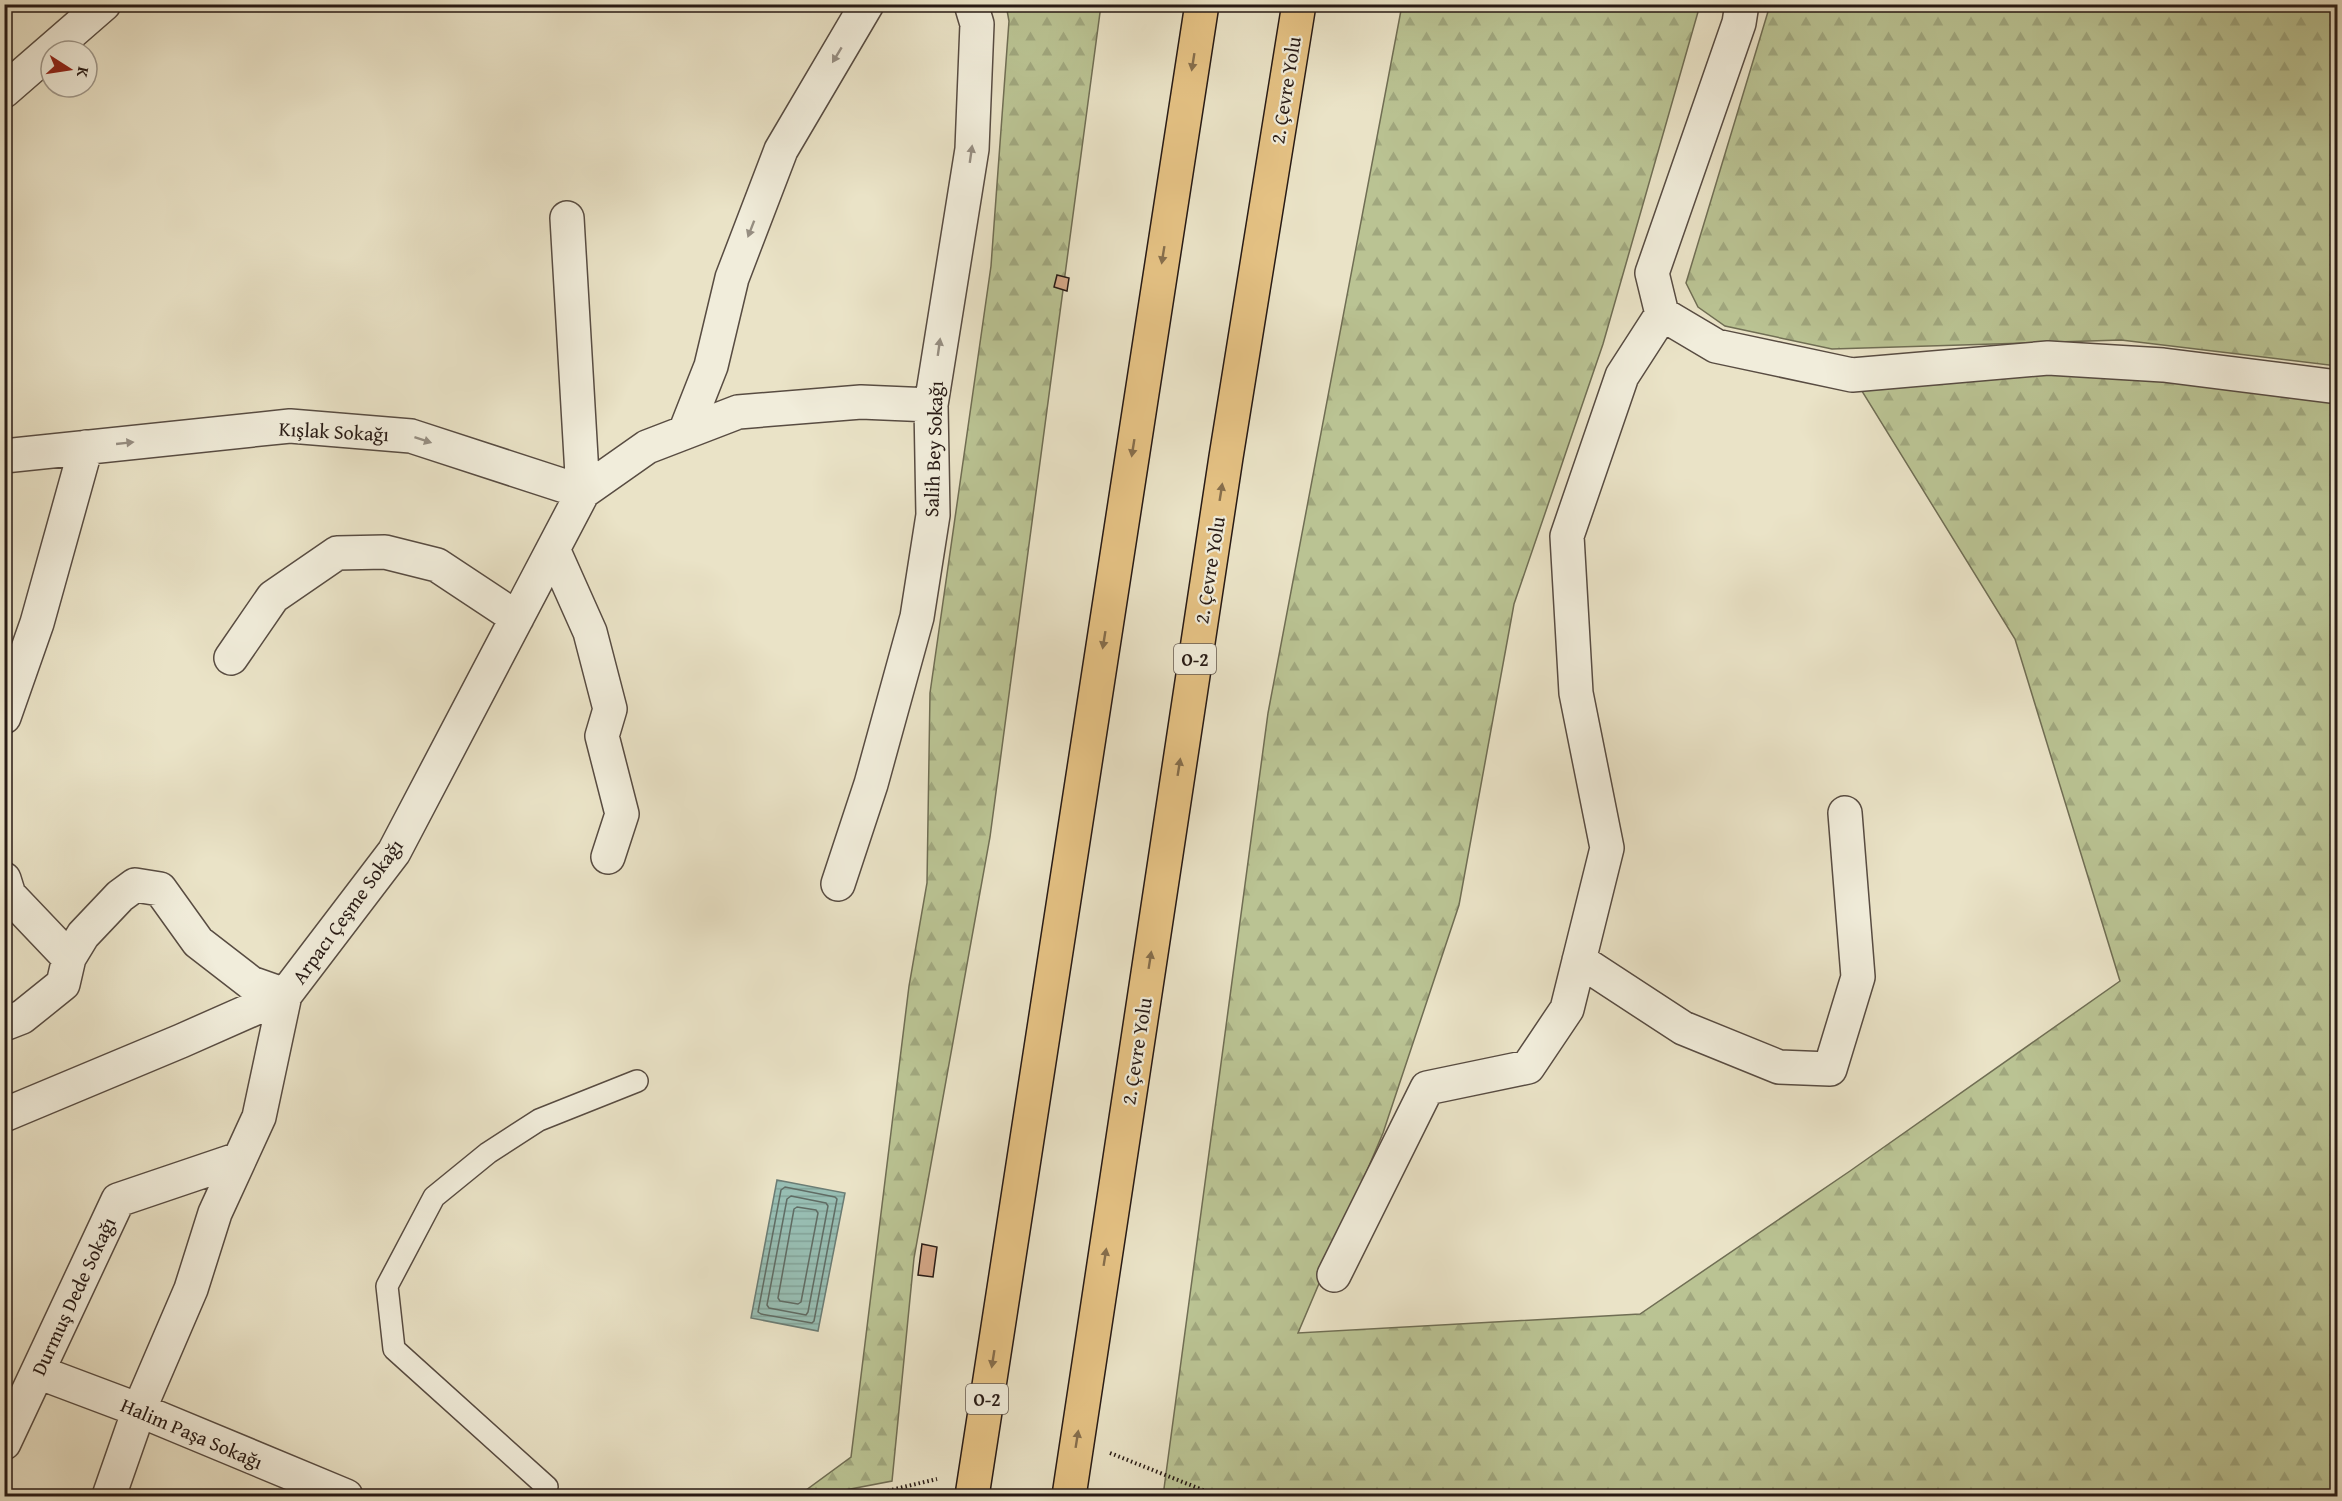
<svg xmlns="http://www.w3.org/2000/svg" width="2342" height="1501" viewBox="0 0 2342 1501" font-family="'Gentium Book Plus',serif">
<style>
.forest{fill:url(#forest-firs);stroke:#706e54;stroke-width:1.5}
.water{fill:url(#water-rules);stroke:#6b7c74;stroke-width:1.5}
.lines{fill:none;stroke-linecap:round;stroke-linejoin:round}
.shore{stroke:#606c64;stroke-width:1.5}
.building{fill:#d3a686;stroke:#271a15;stroke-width:1.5}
.lane-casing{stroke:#584c42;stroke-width:24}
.street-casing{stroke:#584c42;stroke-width:36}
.highway-casing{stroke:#271a15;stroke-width:36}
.path{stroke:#271a15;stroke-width:4;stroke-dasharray:1.5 3;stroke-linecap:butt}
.lane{stroke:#f1eddb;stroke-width:21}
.street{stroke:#f1eddb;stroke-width:33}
.highway{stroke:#e5c284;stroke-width:33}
.oneway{fill:#968e82}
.oneway2{fill:#866e4c}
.labels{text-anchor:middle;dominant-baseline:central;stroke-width:4.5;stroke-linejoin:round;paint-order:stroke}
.shield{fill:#f1eddb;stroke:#645950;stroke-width:1.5}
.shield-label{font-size:18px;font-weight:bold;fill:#271a15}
.street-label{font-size:20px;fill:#271a15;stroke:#f1eddb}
</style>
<defs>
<pattern id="forest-firs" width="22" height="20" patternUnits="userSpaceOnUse" patternTransform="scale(1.5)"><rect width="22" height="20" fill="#bac393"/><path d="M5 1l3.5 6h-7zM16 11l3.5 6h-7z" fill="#a0a77e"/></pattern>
<pattern id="water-rules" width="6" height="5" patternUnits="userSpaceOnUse" patternTransform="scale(1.5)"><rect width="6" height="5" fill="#98beb3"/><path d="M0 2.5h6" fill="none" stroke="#83a399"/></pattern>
</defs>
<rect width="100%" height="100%" fill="#eae3c7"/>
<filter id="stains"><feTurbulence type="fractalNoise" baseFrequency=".00333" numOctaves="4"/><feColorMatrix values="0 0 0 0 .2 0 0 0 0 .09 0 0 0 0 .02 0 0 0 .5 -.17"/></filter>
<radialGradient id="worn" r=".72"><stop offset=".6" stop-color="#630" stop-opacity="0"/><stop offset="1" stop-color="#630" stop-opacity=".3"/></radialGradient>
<!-- forest -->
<path class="forest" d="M 1006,5 L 1101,5 L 990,837 L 914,1258 L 892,1481 L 814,1496 L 798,1496 L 851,1457 L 909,986 L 927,883 L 930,693 L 991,266 L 1009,21 Z
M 1402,5 L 1700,5 L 1603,344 L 1514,604 L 1459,905 L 1383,1133 L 1298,1333 L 1640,1314 L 1850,1171 L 2120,981 L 2015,639 L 1852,375 L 2048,358 L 2337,387 L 2337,1496 L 1163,1496 L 1268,713 Z
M 1770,5 L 2337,5 L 2337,366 L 2121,340 L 1832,349 L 1725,326 L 1698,307 L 1686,283 Z"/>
<!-- water -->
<path class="water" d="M 777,1180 L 845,1193 L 818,1331 L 751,1318 Z"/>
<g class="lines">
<!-- shore -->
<path class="shore" d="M 785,1187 L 835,1197 L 837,1199 L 814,1321 L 812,1323 L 761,1314 L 758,1312 L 781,1190 Z
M 791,1196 L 826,1203 L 828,1206 L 808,1312 L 806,1315 L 769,1308 L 767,1305 L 787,1199 Z
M 797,1207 L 816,1210 L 818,1213 L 801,1302 L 798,1304 L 780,1301 L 778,1298 L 794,1209 Z"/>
</g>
<!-- building -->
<path class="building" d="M 1057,275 L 1069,278 L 1067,291 L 1054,287 Z
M 922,1244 L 937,1247 L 933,1277 L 918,1275 Z"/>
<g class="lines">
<!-- lane casing -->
<g class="lane-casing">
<path id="lane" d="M 547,1487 L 394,1349 L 387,1286 L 434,1197 L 488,1153 L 539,1120 L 637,1081"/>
</g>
<!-- street casing -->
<g class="street-casing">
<path id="street" d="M 1742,4 L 1739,23 L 1652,273 L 1662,314 L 1716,346 L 1852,375 L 2048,358 L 2163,365 L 2338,387
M 4,91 L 104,4
M 567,218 L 583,492
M 685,432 L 711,366 L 732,278 L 781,150 L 867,4
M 4,456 L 290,426 L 411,436 L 583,492
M 553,549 L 590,632 L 610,709 L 602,736 L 622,814 L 608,857
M 231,658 L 273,597 L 337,553 L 385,552 L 437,565 L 517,618
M 4,717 L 37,623 L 86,447
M 4,879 L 9,895 L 69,958
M 838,884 L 871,784 L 917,617 L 933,515 L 931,405 L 972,149 L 977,24 L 971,4
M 1579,960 L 1683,1028 L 1779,1067 L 1830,1069 L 1858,977 L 1845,813
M 4,1024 L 22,1017 L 63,984 L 69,958 L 83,935 L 120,896 L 135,885 L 160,889 L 198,942 L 251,983 L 285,995
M 4,1115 L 181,1041 L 285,995 L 394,852 L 583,492 L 647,447 L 738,412 L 861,402 L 931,405
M 1334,1275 L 1427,1088 L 1528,1067 L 1567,1009 L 1607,848 L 1576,693 L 1567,536 L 1622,376 L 1662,314
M 38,1372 L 139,1410 L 346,1496
M 4,1443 L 118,1200 L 239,1159
M 109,1496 L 139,1410 L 191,1289 L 215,1213 L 259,1117 L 285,995"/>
</g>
<!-- highway casing -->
<g class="highway-casing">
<path id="highway" d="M 972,1496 L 1202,4
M 1069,1496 L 1226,457 L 1299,4"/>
</g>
<!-- path -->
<path class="path" d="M 1110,1453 L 1218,1496
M 866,1496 L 937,1479"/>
<!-- lane -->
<use href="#lane" class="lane"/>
<!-- street -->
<use href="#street" class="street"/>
<!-- highway -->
<use href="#highway" class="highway"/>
</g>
<!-- one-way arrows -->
<defs><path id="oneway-solid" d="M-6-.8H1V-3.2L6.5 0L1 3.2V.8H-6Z" transform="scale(1.5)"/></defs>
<g class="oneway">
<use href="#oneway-solid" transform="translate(837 55) rotate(121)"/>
<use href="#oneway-solid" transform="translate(971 154) rotate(-82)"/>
<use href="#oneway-solid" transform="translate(751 229) rotate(111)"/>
<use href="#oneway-solid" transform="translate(939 347) rotate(-82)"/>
<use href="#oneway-solid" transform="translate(423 440) rotate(18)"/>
<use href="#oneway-solid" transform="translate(125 443) rotate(-6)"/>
</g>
<g class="oneway2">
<use href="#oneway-solid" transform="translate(1193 62) rotate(99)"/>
<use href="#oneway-solid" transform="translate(1163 255) rotate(99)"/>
<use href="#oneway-solid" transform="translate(1133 448) rotate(99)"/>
<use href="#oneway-solid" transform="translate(1221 492) rotate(-81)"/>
<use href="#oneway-solid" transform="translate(1104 640) rotate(99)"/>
<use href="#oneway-solid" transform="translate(1179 767) rotate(-81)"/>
<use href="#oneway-solid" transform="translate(1150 960) rotate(-81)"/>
<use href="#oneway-solid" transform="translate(1105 1257) rotate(-81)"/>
<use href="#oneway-solid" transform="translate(993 1359) rotate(99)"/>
<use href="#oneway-solid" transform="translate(1077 1439) rotate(-81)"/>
</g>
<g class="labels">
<!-- shield labels -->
<g class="shield">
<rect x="1174" y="644" width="42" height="30" rx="4.5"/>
<rect x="966" y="1384" width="42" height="30" rx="4.5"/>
</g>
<g class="shield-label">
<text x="1195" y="659">O-2</text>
<text x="987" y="1399">O-2</text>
</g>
<!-- street labels -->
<g class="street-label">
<text transform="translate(1285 90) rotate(-81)">2. Çevre Yolu</text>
<text transform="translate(334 431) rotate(3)">Kışlak Sokağı</text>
<text transform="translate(933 449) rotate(-88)">Salih Bey Sokağı</text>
<text transform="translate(1209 570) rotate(-81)">2. Çevre Yolu</text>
<text transform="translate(347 911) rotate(-54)">Arpacı Çeşme Sokağı</text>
<text transform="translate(1136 1051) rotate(-81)">2. Çevre Yolu</text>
<text transform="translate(73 1296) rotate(-65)">Durmuş Dede Sokağı</text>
<text transform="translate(192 1433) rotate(23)">Halim Paşa Sokağı</text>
</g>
</g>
<!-- margin -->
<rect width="2342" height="1501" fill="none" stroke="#eae3c7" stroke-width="24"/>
<rect x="6" y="6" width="2330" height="1489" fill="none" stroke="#271a15" stroke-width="3"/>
<rect x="12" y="12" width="2318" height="1477" fill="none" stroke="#271a15" stroke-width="1.5"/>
<!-- north arrow -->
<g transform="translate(69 69) rotate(102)"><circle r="28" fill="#f1eddb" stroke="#a0998c" stroke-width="1.5"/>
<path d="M0-4.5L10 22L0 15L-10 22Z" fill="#8f2418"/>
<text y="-9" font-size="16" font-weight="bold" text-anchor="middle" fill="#271a15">K</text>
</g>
<rect width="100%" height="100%" filter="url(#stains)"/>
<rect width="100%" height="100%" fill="url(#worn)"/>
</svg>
